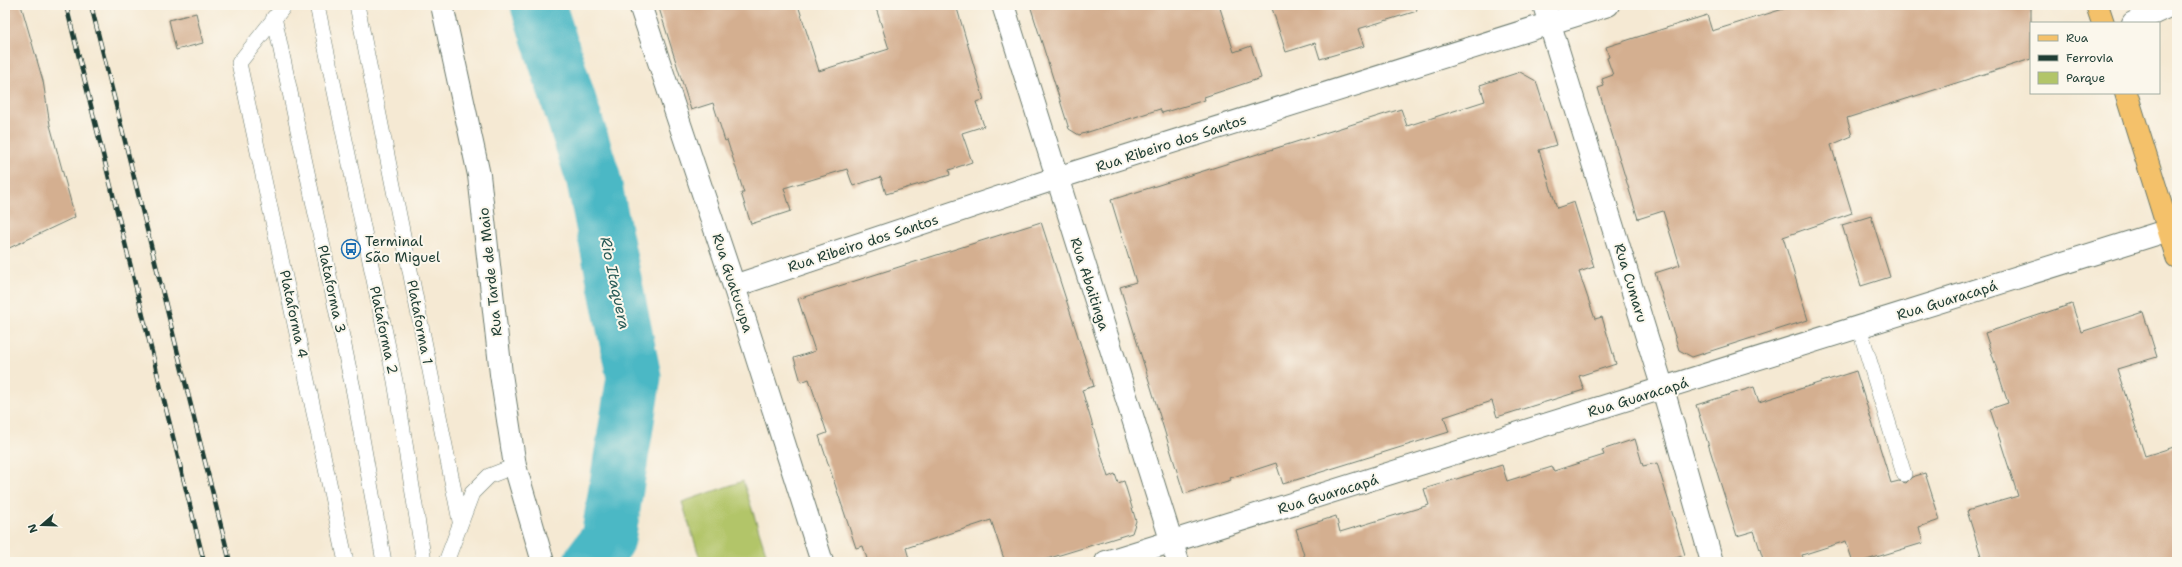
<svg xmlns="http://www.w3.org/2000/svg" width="2182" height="567" viewBox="0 0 2182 567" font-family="'Shantell Sans',sans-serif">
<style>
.green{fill:#b2c569;stroke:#68814e}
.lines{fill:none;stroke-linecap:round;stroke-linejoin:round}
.river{stroke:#4bb8c5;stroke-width:55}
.building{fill:#d4af90}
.service-casing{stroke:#6a796c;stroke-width:16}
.minor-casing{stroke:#6a796c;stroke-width:24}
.primary-casing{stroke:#6a796c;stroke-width:24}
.service{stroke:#fff;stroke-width:15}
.minor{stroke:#fff;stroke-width:22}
.primary{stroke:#f4c16a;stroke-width:22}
.rail-casing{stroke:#1f3d34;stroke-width:4.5}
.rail{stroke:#fbf7ec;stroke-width:3;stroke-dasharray:9;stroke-linecap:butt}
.labels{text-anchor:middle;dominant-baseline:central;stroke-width:4;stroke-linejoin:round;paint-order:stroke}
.street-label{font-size:14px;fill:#1f3d34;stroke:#fbf7ec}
.poi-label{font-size:14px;fill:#1f3d34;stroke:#fbf7ec;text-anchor:start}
.water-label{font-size:15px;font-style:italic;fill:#2a5c58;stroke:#fbf7ec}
</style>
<rect width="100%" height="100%" fill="#fbf7ec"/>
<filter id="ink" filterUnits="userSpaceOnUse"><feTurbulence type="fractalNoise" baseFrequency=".025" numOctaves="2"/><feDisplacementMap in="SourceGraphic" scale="8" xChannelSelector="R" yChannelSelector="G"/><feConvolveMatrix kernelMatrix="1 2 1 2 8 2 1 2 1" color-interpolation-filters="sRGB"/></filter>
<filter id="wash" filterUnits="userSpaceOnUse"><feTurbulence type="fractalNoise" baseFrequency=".012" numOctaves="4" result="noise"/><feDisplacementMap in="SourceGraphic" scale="16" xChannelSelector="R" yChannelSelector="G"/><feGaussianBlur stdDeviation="0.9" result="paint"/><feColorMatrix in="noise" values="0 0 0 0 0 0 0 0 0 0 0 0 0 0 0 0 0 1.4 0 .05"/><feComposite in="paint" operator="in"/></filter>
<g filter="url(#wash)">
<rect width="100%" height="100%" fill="#f5e9d3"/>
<!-- green -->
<path class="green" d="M 743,481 L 769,562 L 701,562 L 682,502 Z"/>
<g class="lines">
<!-- river -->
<path class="river" d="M 538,5 L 593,177 L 634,377 L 608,539 L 591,562"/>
</g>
<g id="blocks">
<!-- building -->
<path class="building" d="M 5,5 L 21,5 L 43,81 L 50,125 L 75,217 L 5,250 Z
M 658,5 L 798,5 L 819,71 L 889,49 L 875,5 L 956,5 L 984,100 L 976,102 L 984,126 L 962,133 L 972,162 L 949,170 L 950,175 L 886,194 L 881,177 L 853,186 L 847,169 L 784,188 L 791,211 L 751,224 L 741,193 L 744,193 L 727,140 L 725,141 L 713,103 L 691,110 Z
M 1030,5 L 1219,5 L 1234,52 L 1251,46 L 1261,78 L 1204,97 L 1205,100 L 1162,113 L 1160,109 L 1079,135 L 1069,129 Z
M 1271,5 L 1416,5 L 1417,11 L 1358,29 L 1364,46 L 1320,59 L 1315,43 L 1286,52 Z
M 1796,5 L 2031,5 L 2031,59 L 1847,118 L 1852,136 L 1831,145 L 1852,213 L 1783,237 L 1808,320 L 1692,357 L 1679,350 L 1655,273 L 1680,265 L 1663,211 L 1638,219 L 1598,88 L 1604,86 L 1602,79 L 1613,75 L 1607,58 L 1609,57 L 1606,47 L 1707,15 L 1712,31 Z
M 196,13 L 203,43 L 176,50 L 169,20 Z
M 1520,72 L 1536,81 L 1556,145 L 1539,150 L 1557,208 L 1574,202 L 1594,267 L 1579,272 L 1595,319 L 1602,317 L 1616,364 L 1579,376 L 1584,390 L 1497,417 L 1492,401 L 1444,417 L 1449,432 L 1283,484 L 1276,463 L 1230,478 L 1231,480 L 1184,494 L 1120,287 L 1136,282 L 1111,200 L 1401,109 L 1407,126 L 1485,101 L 1480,85 Z
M 1871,216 L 1890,277 L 1861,286 L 1842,225 Z
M 1041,222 L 1094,386 L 1082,390 L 1108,477 L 1115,474 L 1118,483 L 1124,481 L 1136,521 L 1132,533 L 1037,562 L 1005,562 L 991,520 L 906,548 L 910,562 L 868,562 L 863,546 L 856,548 L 819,436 L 827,433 L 809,379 L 801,382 L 794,358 L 815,351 L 798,299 Z
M 2072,304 L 2081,332 L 2143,312 L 2157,357 L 2117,369 L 2145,456 L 2177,446 L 2177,562 L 1983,562 L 1967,511 L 2018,496 L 1990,409 L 2008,403 L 1985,333 Z
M 1856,371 L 1891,483 L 1899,481 L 1906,483 L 1912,477 L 1925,473 L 1940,520 L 1919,527 L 1923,543 L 1860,562 L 1853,562 L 1846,541 L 1802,555 L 1805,562 L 1764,562 L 1754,531 L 1737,536 L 1696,405 L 1754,387 L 1759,402 Z
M 1635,439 L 1643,466 L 1657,463 L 1685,555 L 1663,562 L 1306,562 L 1296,529 L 1336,516 L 1340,532 L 1429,505 L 1424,489 L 1502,465 L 1507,481 L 1552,467 L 1554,471 L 1604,455 L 1602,450 Z"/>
</g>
</g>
<g filter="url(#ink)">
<use href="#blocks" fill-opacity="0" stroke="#6a796c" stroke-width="1"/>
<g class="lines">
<!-- service casing -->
<g class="service-casing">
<path id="service" d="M 285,5 L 239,63 L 346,562
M 317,5 L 395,381 L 424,562
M 357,5 L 460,521
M 274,17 L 354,393 L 384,562
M 1859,327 L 1904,474
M 446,562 L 472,493 L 489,476 L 515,466"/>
</g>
<!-- minor casing -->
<g class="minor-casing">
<path id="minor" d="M 442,5 L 479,175 L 501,374 L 515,466 L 543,562
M 640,5 L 734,286 L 822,562
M 1003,5 L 1178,562
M 1544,5 L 1663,389 L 1712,562
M 2133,23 L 2171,5
M 734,286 L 1057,178 L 1608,5
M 1106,562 L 2169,230"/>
</g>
<!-- primary casing -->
<g class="primary-casing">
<path id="primary" d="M 2097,5 L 2103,23
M 2126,93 L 2177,257"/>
</g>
<!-- service -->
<use href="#service" class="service"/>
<!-- minor -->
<use href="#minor" class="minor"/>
<!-- primary -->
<use href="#primary" class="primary"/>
<!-- rail casing -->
<g class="rail-casing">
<path id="rail" d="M 66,5 L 204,562
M 91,5 L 230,562"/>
</g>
<!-- rail -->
<use href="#rail" class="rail"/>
</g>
</g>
<!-- icons -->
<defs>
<g id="bus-ring" transform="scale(1)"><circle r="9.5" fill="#fbf7ec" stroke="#1f6fb2" stroke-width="1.5"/><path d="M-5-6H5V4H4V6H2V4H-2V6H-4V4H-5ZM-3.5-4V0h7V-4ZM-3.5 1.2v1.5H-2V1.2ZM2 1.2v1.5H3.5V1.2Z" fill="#1f6fb2"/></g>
</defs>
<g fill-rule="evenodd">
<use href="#bus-ring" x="351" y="249"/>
</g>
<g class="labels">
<!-- street labels -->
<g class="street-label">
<text transform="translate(1171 143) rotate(-18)">Rua Ribeiro dos Santos</text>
<text transform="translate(863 243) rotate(-18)">Rua Ribeiro dos Santos</text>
<text transform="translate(490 272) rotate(-96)">Rua Tarde de Maio</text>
<text transform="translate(733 283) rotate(72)">Rua Guatucupa</text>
<text transform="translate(1631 283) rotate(73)">Rua Cumaru</text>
<text transform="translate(1090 284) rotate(72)">Rua Abaitinga</text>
<text transform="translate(332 289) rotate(78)">Plataforma 3</text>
<text transform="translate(1947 300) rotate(-17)">Rua Guaracapá</text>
<text transform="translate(294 314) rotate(78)">Plataforma 4</text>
<text transform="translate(420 322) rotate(79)">Plataforma 1</text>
<text transform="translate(384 330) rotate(78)">Plataforma 2</text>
<text transform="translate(1638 397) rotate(-17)">Rua Guaracapá</text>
<text transform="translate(1328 494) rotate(-17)">Rua Guaracapá</text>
</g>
<!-- poi labels -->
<g class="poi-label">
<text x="365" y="241">Terminal<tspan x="365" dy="16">São Miguel</tspan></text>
</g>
<!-- water labels -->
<g class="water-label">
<text transform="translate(615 283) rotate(78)">Rio Itaquera</text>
</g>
</g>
<!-- margin -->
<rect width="2182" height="567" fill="none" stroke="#fbf7ec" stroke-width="20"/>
<!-- legend -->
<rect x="2030" y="22" width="130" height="72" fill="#fbf7ec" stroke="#a3ada2"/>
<rect x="2038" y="35" width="20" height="6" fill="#f4c16a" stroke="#a3ada2"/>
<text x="2066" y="42" font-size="12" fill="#1f3d34">Rua</text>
<rect x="2038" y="55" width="20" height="6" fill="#1f3d34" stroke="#a3ada2"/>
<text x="2066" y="62" font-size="12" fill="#1f3d34">Ferrovia</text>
<rect x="2038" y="72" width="20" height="12" fill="#b2c569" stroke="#a3ada2"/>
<text x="2066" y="82" font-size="12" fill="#1f3d34">Parque</text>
<!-- north arrow -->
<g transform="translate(42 525) rotate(250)" stroke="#fbf7ec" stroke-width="3" paint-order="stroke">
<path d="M0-3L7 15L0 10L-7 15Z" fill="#1f3d34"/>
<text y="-6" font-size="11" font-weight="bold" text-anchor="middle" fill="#1f3d34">N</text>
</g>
</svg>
